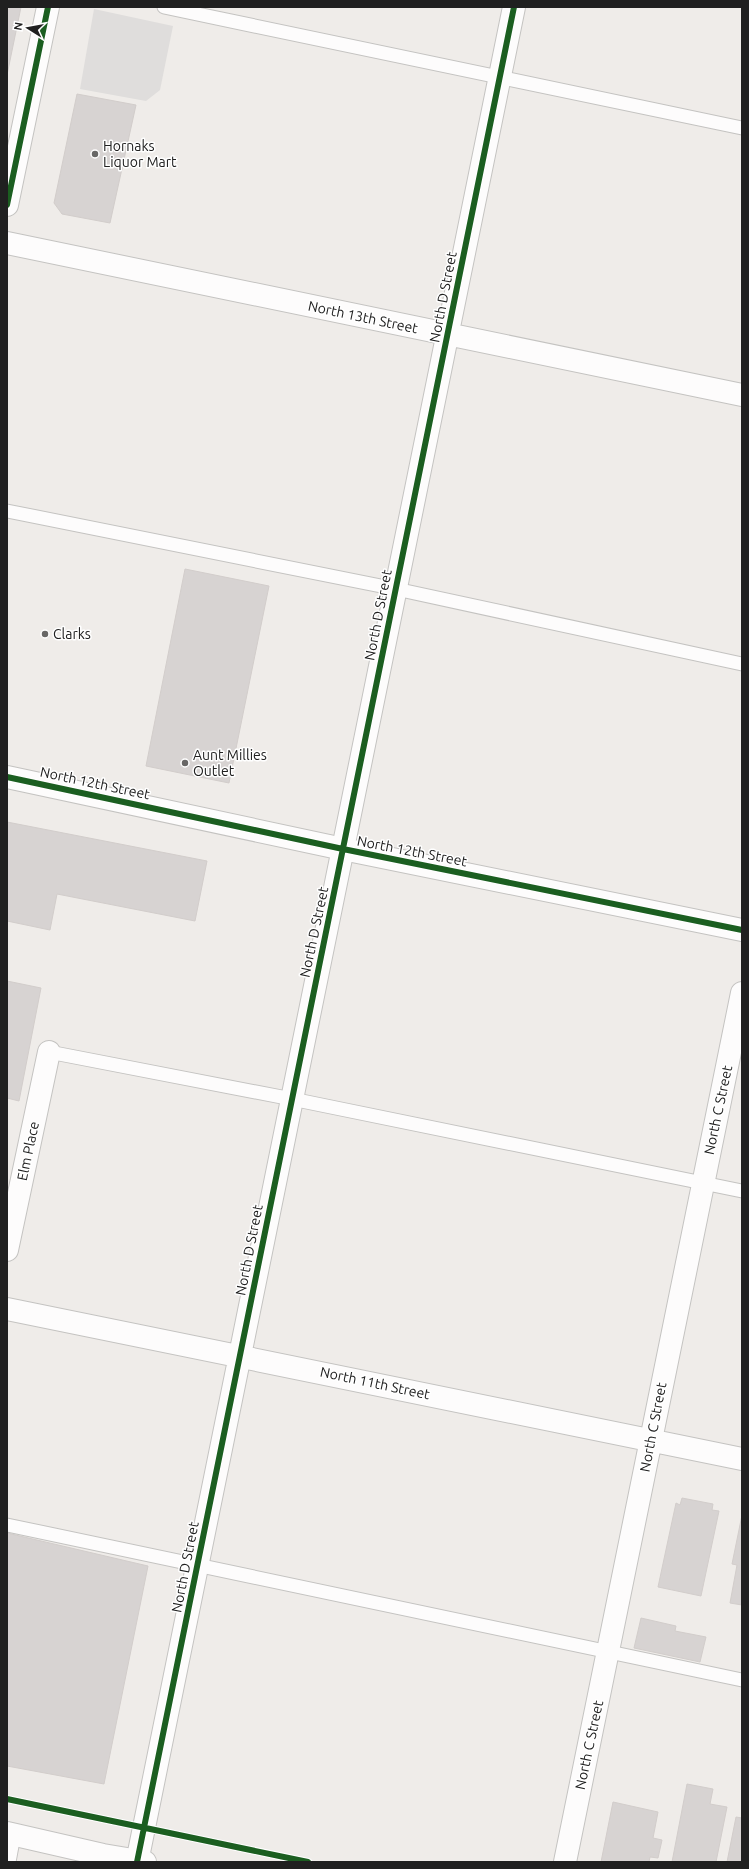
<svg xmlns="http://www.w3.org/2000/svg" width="749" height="1869" viewBox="0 0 749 1869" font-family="Ubuntu,sans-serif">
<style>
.parking{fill:#dfdddc}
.building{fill:#d7d3d2;stroke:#d2cdcb}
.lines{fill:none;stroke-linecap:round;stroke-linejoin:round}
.service-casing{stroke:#c4c3c1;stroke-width:15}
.minor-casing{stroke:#c4c3c1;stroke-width:24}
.tertiary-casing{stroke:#c4c3c1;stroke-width:24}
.service{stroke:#fdfcfc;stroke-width:13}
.minor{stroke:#fdfcfc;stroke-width:22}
.tertiary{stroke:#fdfcfc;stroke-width:22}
.cycleway-casing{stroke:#fff;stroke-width:8}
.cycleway{stroke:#1b5e20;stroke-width:6}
.poi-dot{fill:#686766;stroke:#fff;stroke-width:1.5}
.labels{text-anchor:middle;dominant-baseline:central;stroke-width:3;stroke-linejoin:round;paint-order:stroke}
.poi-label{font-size:14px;fill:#202020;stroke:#fff;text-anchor:start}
.street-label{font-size:14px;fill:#202020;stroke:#fff}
</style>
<rect width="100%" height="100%" fill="#efece9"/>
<!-- parking -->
<path class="parking" d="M 94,9 L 173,26 L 160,90 L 146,101 L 80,89 Z"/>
<!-- building -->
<path class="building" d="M 7,7 L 21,7 L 7,75 Z
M 77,94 L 136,105 L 110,223 L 62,214 L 54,203 Z
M 185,569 L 269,586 L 229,783 L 146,766 Z
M 7,822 L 207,861 L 195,921 L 57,894 L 50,930 L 7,921 Z
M 7,981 L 41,988 L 19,1101 L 7,1098 Z
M 682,1498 L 713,1504 L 712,1510 L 719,1511 L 701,1596 L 658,1587 L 676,1503 L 680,1505 Z
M 742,1515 L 742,1605 L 730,1603 L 737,1565 L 732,1564 Z
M 7,1533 L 148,1566 L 104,1784 L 7,1766 Z
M 641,1618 L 676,1626 L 675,1631 L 706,1637 L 700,1662 L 634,1648 Z
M 687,1784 L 713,1789 L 710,1804 L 727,1807 L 716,1862 L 672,1862 Z
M 613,1802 L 658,1812 L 653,1838 L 662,1840 L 658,1858 L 650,1857 L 649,1862 L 601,1862 Z
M 736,1817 L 742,1818 L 742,1862 L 727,1862 Z"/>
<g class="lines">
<!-- service casing -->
<g class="service-casing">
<path id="service" d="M 164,7 L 742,128
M 7,511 L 396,589 L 742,664
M 49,1052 L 292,1099 L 742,1191
M 7,1525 L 742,1680
M 9,1862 L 14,1835"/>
</g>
<!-- minor casing -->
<g class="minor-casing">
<path id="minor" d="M 7,243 L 742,395
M 7,777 L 343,849 L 742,930
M 7,1250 L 49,1052
M 7,1309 L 742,1459
M 7,1833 L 103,1855 L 145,1862
M 137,1862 L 514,7
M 565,1862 L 742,993"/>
</g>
<!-- tertiary casing -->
<g class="tertiary-casing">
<path id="tertiary" d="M 7,205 L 48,7"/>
</g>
<!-- service -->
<use href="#service" class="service"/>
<!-- minor -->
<use href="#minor" class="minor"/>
<!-- tertiary -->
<use href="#tertiary" class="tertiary"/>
<!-- cycleway casing -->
<g class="cycleway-casing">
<path id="cycleway" d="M 7,205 L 48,7
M 7,777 L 343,849 L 742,930
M 7,1799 L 308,1862
M 137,1862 L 514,7"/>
</g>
<!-- cycleway -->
<use href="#cycleway" class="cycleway"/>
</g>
<!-- markers -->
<g class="poi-dot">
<circle cx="95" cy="154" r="4"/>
<circle cx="45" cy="634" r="4"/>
<circle cx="185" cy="763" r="4"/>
</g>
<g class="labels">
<!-- poi labels -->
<g class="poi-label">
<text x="103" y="146">Hornaks<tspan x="103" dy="16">Liquor Mart</tspan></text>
<text x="53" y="634">Clarks</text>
<text x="193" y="755">Aunt Millies<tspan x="193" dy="16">Outlet</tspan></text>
</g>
<!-- street labels -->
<g class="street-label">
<text transform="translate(443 297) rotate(-79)">North D Street</text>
<text transform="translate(363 317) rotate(12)">North 13th Street</text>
<text transform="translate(378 615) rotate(-79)">North D Street</text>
<text transform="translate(95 783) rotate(12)">North 12th Street</text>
<text transform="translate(412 851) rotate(11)">North 12th Street</text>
<text transform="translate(314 932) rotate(-78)">North D Street</text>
<text transform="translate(718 1110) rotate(-78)">North C Street</text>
<text transform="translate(28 1151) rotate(-78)">Elm Place</text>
<text transform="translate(249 1250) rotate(-79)">North D Street</text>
<text transform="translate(375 1383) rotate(12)">North 11th Street</text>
<text transform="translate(653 1427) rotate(-79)">North C Street</text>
<text transform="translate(185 1567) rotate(-79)">North D Street</text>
<text transform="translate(589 1745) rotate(-78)">North C Street</text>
</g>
</g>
<!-- border -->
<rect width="749" height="1869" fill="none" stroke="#202020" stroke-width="16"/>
<!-- north arrow -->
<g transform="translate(28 28) rotate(281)" stroke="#ffffff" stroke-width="3" paint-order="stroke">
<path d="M0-3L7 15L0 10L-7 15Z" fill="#202020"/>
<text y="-6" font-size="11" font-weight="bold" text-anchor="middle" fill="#202020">N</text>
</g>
</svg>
